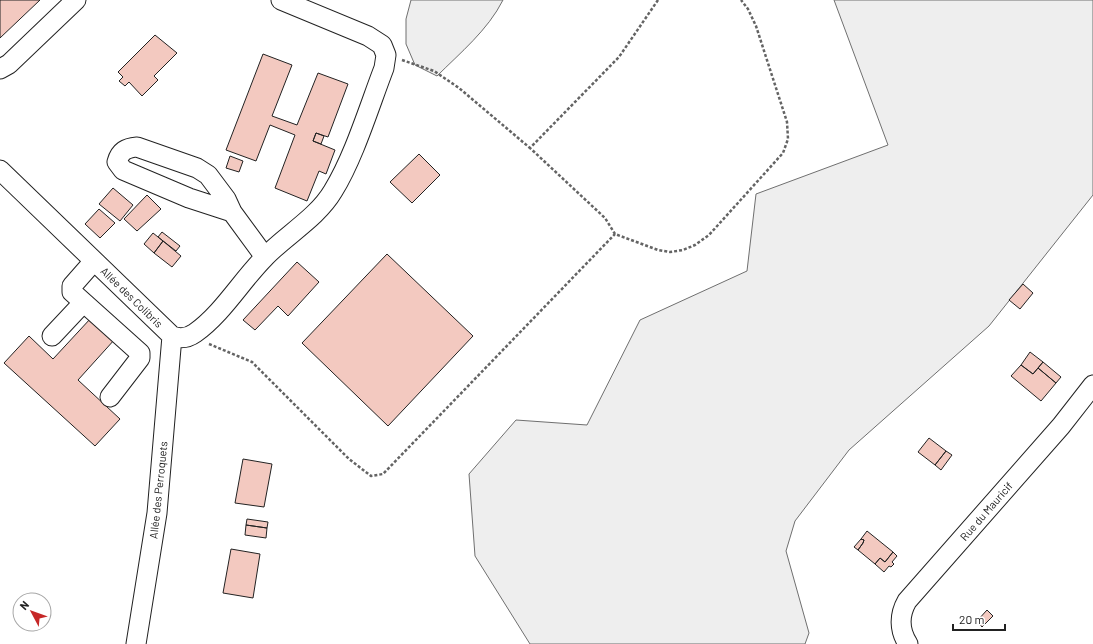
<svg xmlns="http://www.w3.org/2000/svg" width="1093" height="644" viewBox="0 0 1093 644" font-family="Barlow,sans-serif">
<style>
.green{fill:#eee;stroke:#6f6f6f}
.building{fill:#f3c9c0;stroke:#222}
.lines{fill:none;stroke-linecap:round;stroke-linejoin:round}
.minor-casing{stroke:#222;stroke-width:21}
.path{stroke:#646464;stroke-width:2.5;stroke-dasharray:3 2;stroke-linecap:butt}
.minor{stroke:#fff;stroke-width:19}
.labels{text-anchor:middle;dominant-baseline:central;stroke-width:3;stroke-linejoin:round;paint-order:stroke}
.street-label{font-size:11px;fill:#222;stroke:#fff}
</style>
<rect width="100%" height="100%" fill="#fff"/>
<!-- green -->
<path class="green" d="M 411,0 L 503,0 C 488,30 460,53 437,76 L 415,65 L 406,44 L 406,19 Z
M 834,0 L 1093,0 L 1093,195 L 989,326 L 849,450 L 795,521 L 786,551 L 809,633 L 805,644 L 530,644 L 475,556 L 469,474 L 516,420 L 587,425 L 640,320 L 747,271 L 756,194 L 888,145 Z"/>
<!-- building -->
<path class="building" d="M 0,0 L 40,0 L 0,38 Z
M 155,35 L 177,53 L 154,76 L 158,80 L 142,96 L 129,82 L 125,86 L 119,81 L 123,77 L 118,72 Z
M 263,54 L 292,65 L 272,116 L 297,125 L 318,73 L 348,84 L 328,137 L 316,133 L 313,141 L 335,150 L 326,174 L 319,171 L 307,201 L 275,188 L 295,135 L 270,125 L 256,161 L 226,150 Z
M 316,133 L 324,136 L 321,144 L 313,141 Z
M 419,154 L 440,175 L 412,203 L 390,182 Z
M 230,156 L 243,161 L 239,172 L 226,168 Z
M 113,188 L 133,205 L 120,221 L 99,204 Z
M 147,195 L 161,209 L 137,231 L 124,219 Z
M 99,209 L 115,223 L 100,238 L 85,224 Z
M 162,232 L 180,246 L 176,251 L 158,237 Z
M 153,233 L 163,241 L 154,253 L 144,244 Z
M 163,241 L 181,256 L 172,267 L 154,253 Z
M 387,254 L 473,336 L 388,426 L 302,343 Z
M 297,262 L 319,282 L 288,316 L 278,306 L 255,330 L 243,320 Z
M 1023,284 L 1033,293 L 1020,309 L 1009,300 Z
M 91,318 L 115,339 L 78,380 L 120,419 L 95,446 L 4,363 L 29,336 L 53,359 Z
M 1030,352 L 1043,362 L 1033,374 L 1021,365 Z
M 1043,362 L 1061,377 L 1056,383 L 1038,368 Z
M 1021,365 L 1033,374 L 1038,368 L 1056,383 L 1041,401 L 1011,376 Z
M 929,438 L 946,451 L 935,465 L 918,452 Z
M 946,451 L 952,455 L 941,470 L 935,465 Z
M 243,459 L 272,464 L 264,507 L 235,503 Z
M 247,519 L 268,522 L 267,528 L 246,525 Z
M 246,525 L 267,528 L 266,538 L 245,535 Z
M 867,531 L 893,552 L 885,562 L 880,558 L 875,564 L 858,550 L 863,543 L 864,540 L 861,539 Z
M 861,539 L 864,540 L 863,543 L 858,550 L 854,547 Z
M 231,549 L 260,554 L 253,598 L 223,593 Z
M 893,552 L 897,556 L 892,562 L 894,564 L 891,567 L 889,566 L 884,572 L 875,564 L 880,558 L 885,562 Z
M 987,610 L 993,616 L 982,627 L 977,621 Z"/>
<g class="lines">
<!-- minor casing -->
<g class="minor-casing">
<path id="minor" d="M 0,69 L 9,64 L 76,0
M 0,170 L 172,336 C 180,339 188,338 195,333 C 223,313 241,281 265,257 C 286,235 317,218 333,191 C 354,157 369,107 384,68 L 386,55 L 382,45 L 368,36 L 281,0
M 232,212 L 189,198 L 123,170 L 117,162 C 120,151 126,148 137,147 L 197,168 L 208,175 L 226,199 L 232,212 L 265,257
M 94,261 L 72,286 L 72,292 L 140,353 L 140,358 L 110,397
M 52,336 L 83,303
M 136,644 L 157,513 L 172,336
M 908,644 C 899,630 899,615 907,601 L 1061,426 L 1093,385"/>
</g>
<!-- path -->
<path class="path" d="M 658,0 L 619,57 L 530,148 L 605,218 L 615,234 L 658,250 L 670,252 L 683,250 L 695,245 L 709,235 L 783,153 L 788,139 L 787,122 L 756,26 L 748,9 L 741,0
M 402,60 L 434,71 L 459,88 L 530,148
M 209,344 L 252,362 L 349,459 L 371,476 L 383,474 L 615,234"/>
<!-- minor -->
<use href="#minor" class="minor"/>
</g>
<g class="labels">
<!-- street labels -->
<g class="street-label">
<text transform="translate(132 297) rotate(44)">Allée des Colibris</text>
<text transform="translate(158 490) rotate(-84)">Allée des Perroquets</text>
<text transform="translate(986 511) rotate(-49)">Rue du Mauricif</text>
</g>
</g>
<!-- north arrow -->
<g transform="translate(32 612) rotate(311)"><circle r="19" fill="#ffffff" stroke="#a7a7a7"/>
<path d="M0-3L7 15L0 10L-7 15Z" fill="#c62828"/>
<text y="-6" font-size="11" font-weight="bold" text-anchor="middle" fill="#222222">N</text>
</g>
<!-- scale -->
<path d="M953 624v6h52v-6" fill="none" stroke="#222222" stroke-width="2"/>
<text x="959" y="624" font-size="12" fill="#222222" stroke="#ffffff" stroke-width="3" paint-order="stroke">20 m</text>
</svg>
